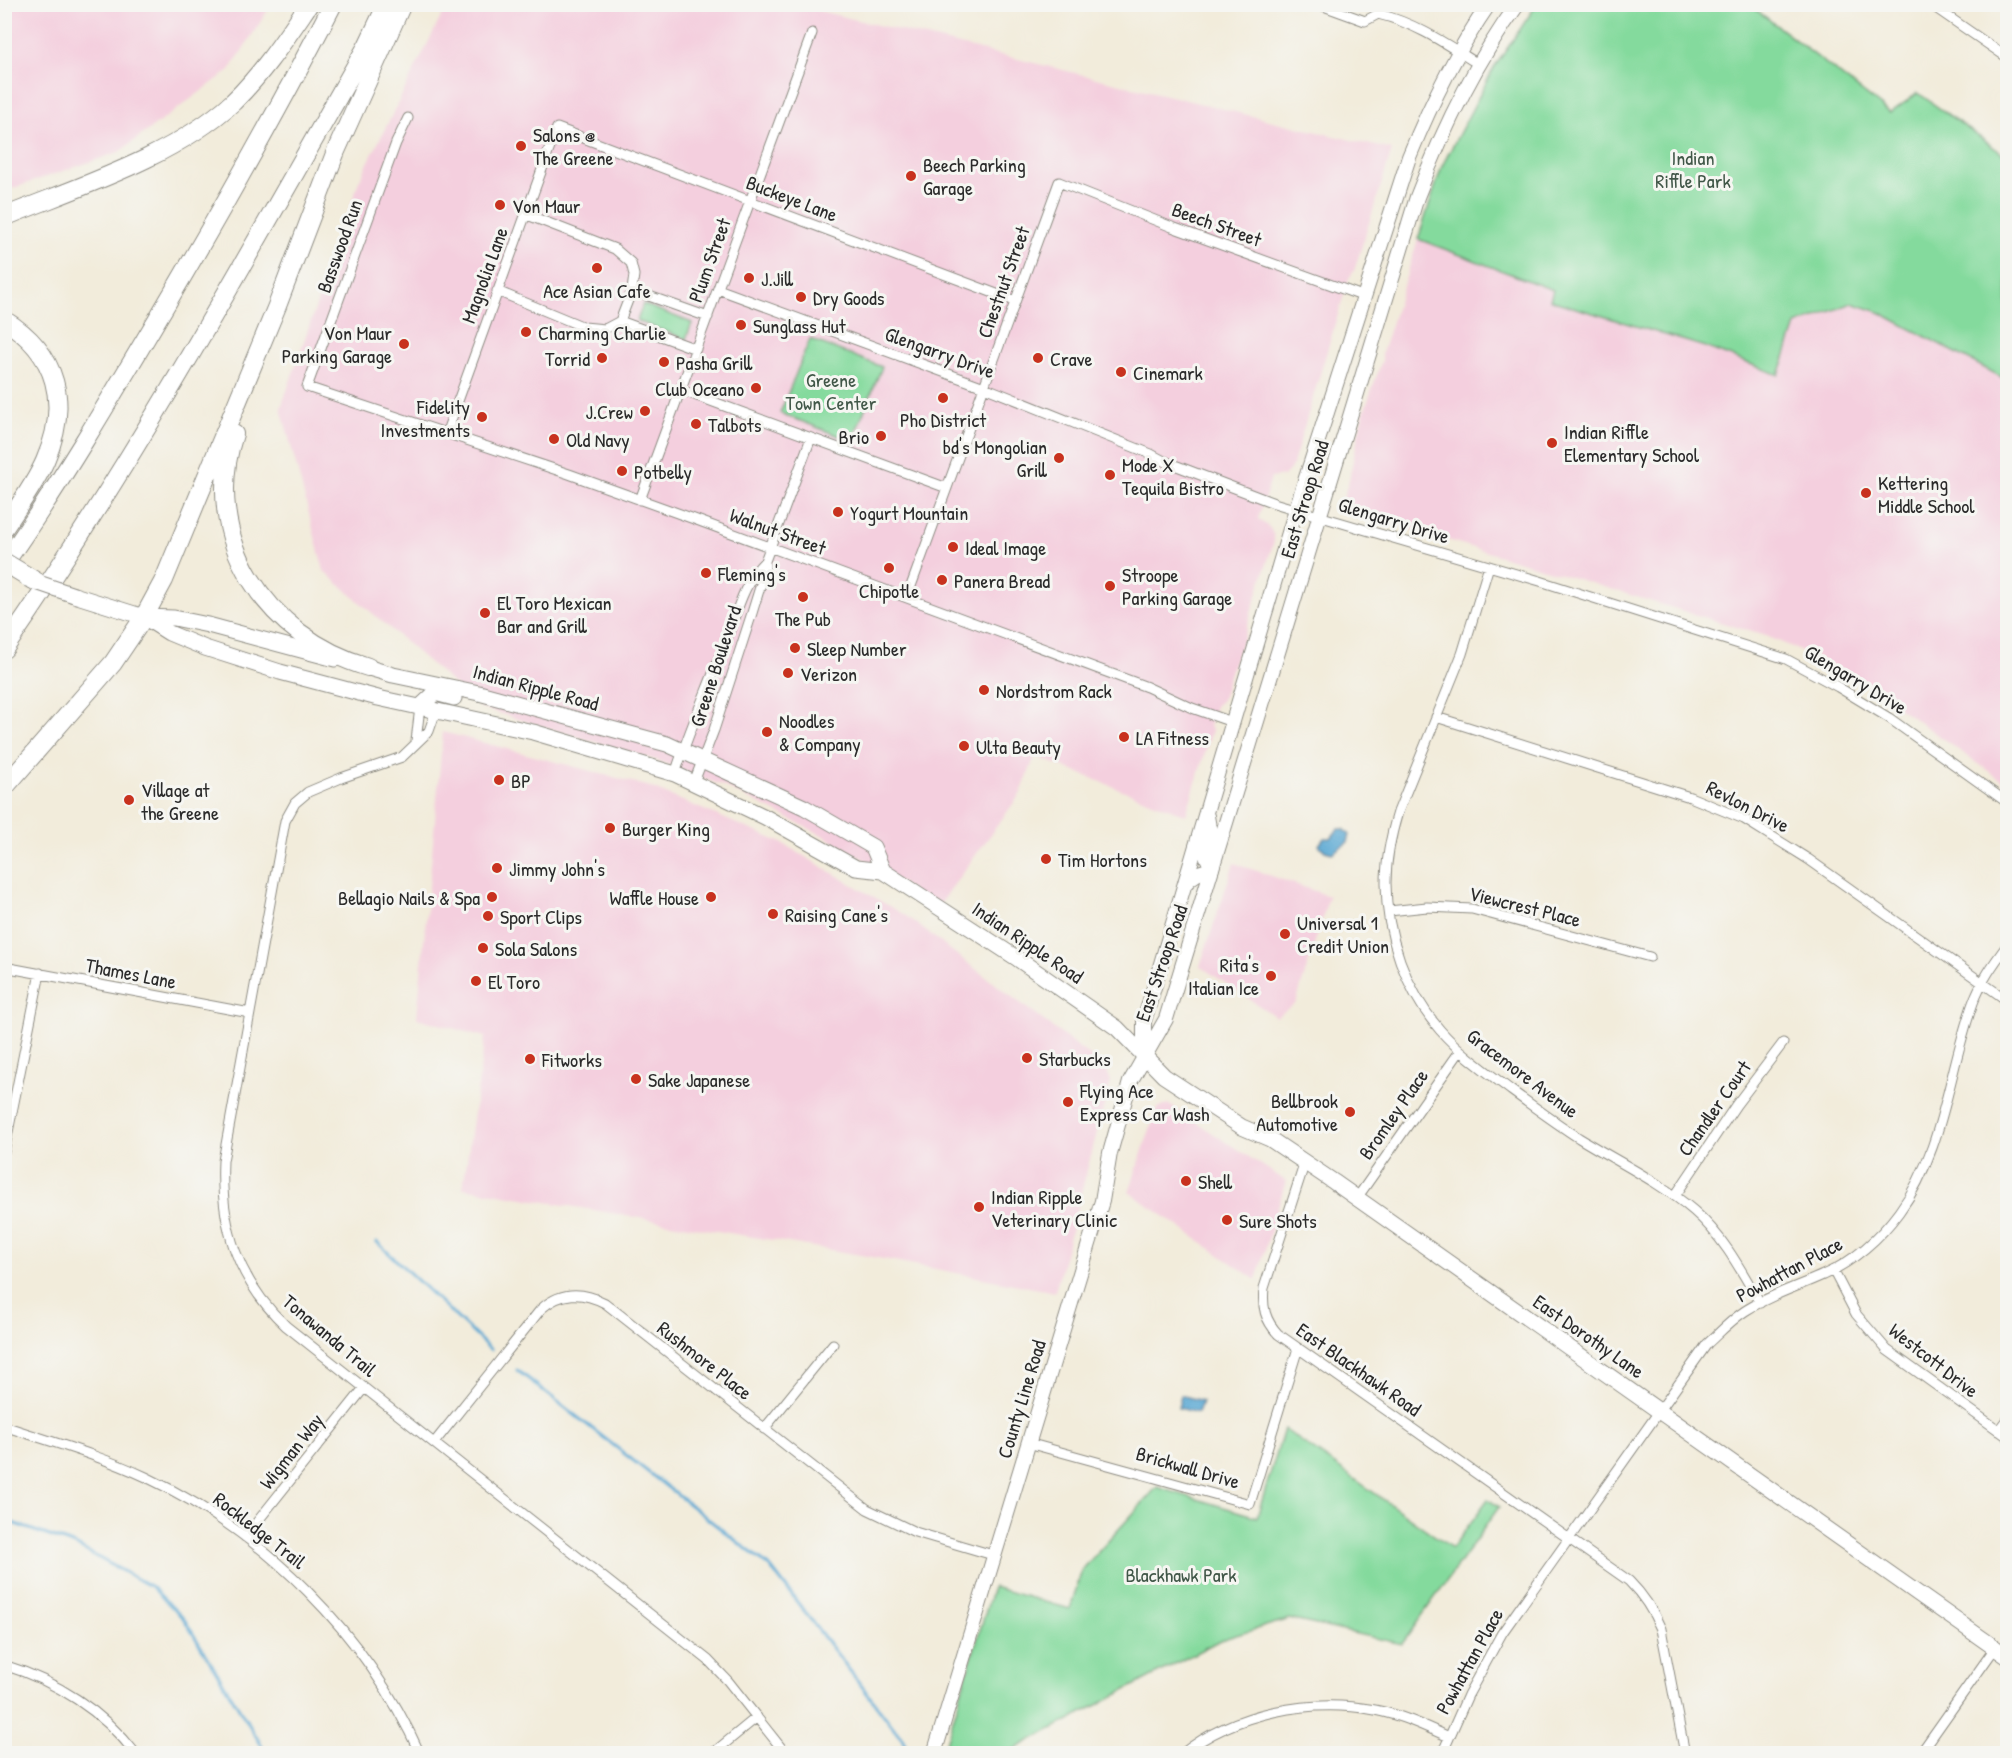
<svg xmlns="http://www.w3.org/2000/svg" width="2012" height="1758" viewBox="0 0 2012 1758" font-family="'Patrick Hand',sans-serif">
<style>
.built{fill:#f4cfde}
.green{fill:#84da9d;stroke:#588264;stroke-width:1.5}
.water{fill:#5aa8d3;stroke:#426a7f;stroke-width:1.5}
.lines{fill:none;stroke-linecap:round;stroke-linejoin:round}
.stream{stroke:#5aa8d3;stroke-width:3}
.minor-casing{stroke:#8e8c83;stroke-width:11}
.secondary-casing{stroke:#8e8c83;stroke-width:16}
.primary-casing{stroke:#8e8c83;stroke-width:17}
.motorway-casing{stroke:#8e8c83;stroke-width:20}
.minor{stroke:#fff;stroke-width:9}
.secondary{stroke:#fff;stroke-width:14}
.primary{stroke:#fff;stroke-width:15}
.motorway{stroke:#fff;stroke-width:18}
.primary-bridge-casing{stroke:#8e8c83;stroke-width:17;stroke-linecap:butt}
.motorway-bridge-casing{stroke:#8e8c83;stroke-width:20;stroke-linecap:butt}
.primary-bridge{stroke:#fff;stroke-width:15}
.motorway-bridge{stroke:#fff;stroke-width:18}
.poi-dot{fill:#c8321e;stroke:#f6f6f2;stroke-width:2}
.labels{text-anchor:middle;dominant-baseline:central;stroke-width:6;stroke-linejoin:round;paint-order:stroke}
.poi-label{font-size:20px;fill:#2b2b2b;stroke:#f6f6f2;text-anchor:start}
.park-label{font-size:20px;fill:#415748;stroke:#f6f6f2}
.street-label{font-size:20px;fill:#2b2b2b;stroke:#f6f6f2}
</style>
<rect width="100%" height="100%" fill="#f6f6f2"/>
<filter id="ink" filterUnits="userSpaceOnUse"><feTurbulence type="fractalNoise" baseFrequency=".0167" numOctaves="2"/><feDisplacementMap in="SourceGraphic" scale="12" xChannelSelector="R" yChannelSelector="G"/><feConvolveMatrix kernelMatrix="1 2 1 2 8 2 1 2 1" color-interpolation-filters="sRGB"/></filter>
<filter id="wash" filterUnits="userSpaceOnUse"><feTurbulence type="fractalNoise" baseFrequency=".008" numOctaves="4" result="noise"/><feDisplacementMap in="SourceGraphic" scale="24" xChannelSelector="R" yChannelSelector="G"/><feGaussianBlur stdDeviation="1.35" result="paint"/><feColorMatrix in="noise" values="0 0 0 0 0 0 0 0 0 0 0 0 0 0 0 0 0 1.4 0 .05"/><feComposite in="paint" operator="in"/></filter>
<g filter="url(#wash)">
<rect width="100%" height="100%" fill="#f2ecdb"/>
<!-- built -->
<path class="built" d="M 4,5 L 5,4 L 271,5 L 230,70 L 119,152 L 5,191 Z
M 447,5 L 795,5 L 1392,150 L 1354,271 L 1349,278 L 1292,467 L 1284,476 L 1271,478 L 1258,519 L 1270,528 L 1274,536 L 1274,541 L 1241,645 L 1230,672 L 1222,700 L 1215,706 L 1209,726 L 1212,730 L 1186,815 L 1035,756 L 1021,793 L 937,908 L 882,870 L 824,836 L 721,785 L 656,760 L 481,708 L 324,571 L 281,408 L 359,181 Z
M 1418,239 L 1779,375 L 1796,325 L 1852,303 L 1879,312 L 2007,380 L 2007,784 L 1861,681 L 1816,657 L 1766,636 L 1342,508 L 1341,505 L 1349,480 L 1362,418 L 1382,360 L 1382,353 Z
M 443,732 L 647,786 L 780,842 L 906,916 L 1107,1069 L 1110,1083 L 1055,1292 L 884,1259 L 463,1188 L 485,1037 L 417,1018 Z
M 1234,863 L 1329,896 L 1296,1003 L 1276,1017 L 1200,966 Z
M 1168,1104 L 1286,1181 L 1256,1280 L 1129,1192 L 1157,1108 Z"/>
<!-- green -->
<path class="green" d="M 1537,4 L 1750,5 L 1890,113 L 1918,93 L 2007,157 L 2007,380 L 1879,312 L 1852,303 L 1796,325 L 1779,375 L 1705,347 L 1550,300 L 1553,290 L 1418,239 L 1442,166 L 1494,68 Z
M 643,304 L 692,323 L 686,339 L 637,321 Z
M 810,339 L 882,367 L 852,441 L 780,413 Z
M 1284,1429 L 1452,1548 L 1488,1499 L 1499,1507 L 1402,1644 L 1289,1619 L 1220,1640 L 1007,1753 L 943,1753 L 993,1587 L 1070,1609 L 1082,1570 L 1157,1487 L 1257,1517 Z"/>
<!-- water -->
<path class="water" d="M 1338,829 L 1344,829 L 1350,835 L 1348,842 L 1332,853 L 1325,851 L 1319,845 L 1324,838 L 1331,838 Z
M 1181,1395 L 1202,1401 L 1198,1413 L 1178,1408 Z"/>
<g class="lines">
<!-- stream -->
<path class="stream" d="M 377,1242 L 491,1350
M 517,1370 L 771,1568 L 903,1740 L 908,1751
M 4,1520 L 75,1545 L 152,1587 L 184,1619 L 267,1754"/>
</g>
</g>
<g filter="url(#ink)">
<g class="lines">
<!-- minor casing -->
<g class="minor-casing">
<path id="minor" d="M 1318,4 L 1365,21 L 1378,14
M 1930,4 L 2008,58
M 1378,14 C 1416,23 1446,44 1478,64
M 408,118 L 396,143 L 307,387 L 569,474 L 694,519 L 1147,687 L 1192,708 L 1232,722
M 718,289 L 984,387 L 1151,454 L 1164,461 L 1274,503 L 1540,581 L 1786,659 L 1838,687 L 1889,718 L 2008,803
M 632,290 L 708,317
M 497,291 L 584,327 L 605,329 L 620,321 L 632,290 L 634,275 L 631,263 L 615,249 L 525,214
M 620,321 L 696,349
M 681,390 L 947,488
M 446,434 L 557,128 L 1015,301
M 640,500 L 812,33
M 1489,566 L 1462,654 L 1398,812 C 1391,835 1386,859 1386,883 C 1386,935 1406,991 1440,1030 C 1461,1054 1487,1072 1512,1091 C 1534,1107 1556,1123 1579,1138 C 1618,1162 1660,1182 1694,1211 C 1723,1236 1741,1270 1760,1303
M 907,597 L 1059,182 L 1172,227 L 1365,297
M 436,711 L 429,731 L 402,757 L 341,778 L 308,792 L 295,803 L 285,821 L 223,1161 C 220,1227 238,1281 286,1326 L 708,1660 L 728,1681 L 786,1754
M 1436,717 L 1690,797 L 1744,819 L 1808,859 L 2008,1001
M 416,741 L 420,707
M 675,774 C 689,731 707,690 723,648 C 735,620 742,583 765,561
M 694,782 L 714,730 L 752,613 L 765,571 L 765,561 L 811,438
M 1389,911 L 1427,907 L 1472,909 L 1650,957
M 4,967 L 250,1013
M 4,1152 L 40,973
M 1305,1162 L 1264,1288 C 1262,1307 1265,1320 1278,1334 L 1629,1581 C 1644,1596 1653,1610 1661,1629 L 1685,1754
M 1675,1196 L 1736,1105 L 1783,1043
M 1357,1198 L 1460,1051
M 1833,1270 L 1856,1314 L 1887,1350 L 2008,1437
M 4,1426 C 52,1442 101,1456 146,1477 C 265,1533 366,1633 420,1754
M 764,1429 L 833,1344
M 1999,1431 L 2008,1419
M 434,1443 L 541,1309 C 561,1291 582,1291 605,1303 L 867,1509 L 915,1532 L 993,1555
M 1028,1443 L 1250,1504 L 1298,1348
M 245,1537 L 364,1388
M 4,1665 C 56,1681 103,1711 136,1754
M 712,1754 L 757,1717
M 1182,1754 C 1235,1712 1310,1698 1375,1710 C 1401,1715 1425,1726 1449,1737
M 1442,1754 L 1468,1695 L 1502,1633 L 1707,1344 C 1719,1333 1731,1320 1745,1311 C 1769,1295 1797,1287 1823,1275 C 1853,1262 1880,1238 1899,1212 C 1944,1151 1948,1072 1973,1003 C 1981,981 1994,963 2008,944
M 1920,1754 L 1995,1648"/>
</g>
<!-- secondary casing -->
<g class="secondary-casing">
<path id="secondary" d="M 1185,884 C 1193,874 1200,872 1212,869 L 1206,855 L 1211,839 L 1207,816
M 1144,1056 L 1144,1021 L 1296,509 L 1409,157 C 1431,103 1455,53 1489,4
M 934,1754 L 1102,1201 L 1110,1153 L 1130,1082 L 1166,1019 L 1417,197 C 1443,129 1474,64 1518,4"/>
</g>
<!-- primary casing -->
<g class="primary-casing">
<path id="primary" d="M 74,595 L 144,617 L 174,618 L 208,625 L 335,659
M 144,617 L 169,633 L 205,648 L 280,672 L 378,698 L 533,732 L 675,774 L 765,817 L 856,868 L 883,871 L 1018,959 L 1117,1028 L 1164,1076 L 1242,1127 L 1270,1139 L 1334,1182 L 2008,1657
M 359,665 L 393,675 L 479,693 L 667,744 L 804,807 L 873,847 L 883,871
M 420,707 L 435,693 L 454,698"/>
</g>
<!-- motorway casing -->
<g class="motorway-casing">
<path id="motorway" d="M 4,217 C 80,186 172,158 233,102 C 263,73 285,39 309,4
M 4,320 C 58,353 70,404 45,461 C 35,484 18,507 4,528
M 234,434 C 200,538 266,637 368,667
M 4,564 C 60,484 109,401 158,318 C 219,215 278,111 333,4
M 4,649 C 138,456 251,250 367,46 L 387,4
M 4,788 L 113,663 L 144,617 L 164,580 L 277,306 L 336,151 L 402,4"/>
</g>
<!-- minor -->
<use href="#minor" class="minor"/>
<!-- secondary -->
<use href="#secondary" class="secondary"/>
<!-- primary -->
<use href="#primary" class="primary"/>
<!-- motorway -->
<use href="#motorway" class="motorway"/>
<!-- primary-bridge casing -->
<g class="primary-bridge-casing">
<path id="primary-bridge" d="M 27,579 L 74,595"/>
</g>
<!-- motorway-bridge casing -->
<g class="motorway-bridge-casing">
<path id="motorway-bridge" d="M 4,562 L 37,582"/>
</g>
<!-- primary-bridge -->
<use href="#primary-bridge" class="primary-bridge"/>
<!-- motorway-bridge -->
<use href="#motorway-bridge" class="motorway-bridge"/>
</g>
</g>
<!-- markers -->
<g class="poi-dot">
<circle cx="521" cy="146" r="6"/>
<circle cx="911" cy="176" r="6"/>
<circle cx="500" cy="205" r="6"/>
<circle cx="597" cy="268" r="6"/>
<circle cx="749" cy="278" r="6"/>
<circle cx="801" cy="297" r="6"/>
<circle cx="741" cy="325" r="6"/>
<circle cx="526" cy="332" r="6"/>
<circle cx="404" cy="344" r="6"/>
<circle cx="602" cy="358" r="6"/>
<circle cx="1038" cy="358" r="6"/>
<circle cx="664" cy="362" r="6"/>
<circle cx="1121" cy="372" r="6"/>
<circle cx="756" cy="388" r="6"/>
<circle cx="943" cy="398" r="6"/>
<circle cx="645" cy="411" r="6"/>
<circle cx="482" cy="417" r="6"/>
<circle cx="696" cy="424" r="6"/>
<circle cx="881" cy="436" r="6"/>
<circle cx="554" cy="439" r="6"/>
<circle cx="1552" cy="443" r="6"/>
<circle cx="1059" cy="458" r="6"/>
<circle cx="622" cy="471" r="6"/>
<circle cx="1110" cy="475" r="6"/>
<circle cx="1866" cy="493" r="6"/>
<circle cx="838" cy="512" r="6"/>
<circle cx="953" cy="547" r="6"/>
<circle cx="889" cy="568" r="6"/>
<circle cx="706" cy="573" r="6"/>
<circle cx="942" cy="580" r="6"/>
<circle cx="1110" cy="586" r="6"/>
<circle cx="803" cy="597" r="6"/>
<circle cx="485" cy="613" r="6"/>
<circle cx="795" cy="648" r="6"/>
<circle cx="788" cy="673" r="6"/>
<circle cx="984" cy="690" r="6"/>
<circle cx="767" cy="732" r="6"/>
<circle cx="1124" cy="737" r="6"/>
<circle cx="964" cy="746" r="6"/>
<circle cx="499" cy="780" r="6"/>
<circle cx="129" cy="800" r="6"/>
<circle cx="610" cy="828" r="6"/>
<circle cx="1046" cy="859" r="6"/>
<circle cx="497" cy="868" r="6"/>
<circle cx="492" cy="897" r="6"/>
<circle cx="711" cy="897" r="6"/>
<circle cx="773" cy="914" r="6"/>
<circle cx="488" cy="916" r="6"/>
<circle cx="1285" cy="934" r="6"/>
<circle cx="483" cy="948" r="6"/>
<circle cx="1271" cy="976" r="6"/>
<circle cx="476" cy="981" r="6"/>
<circle cx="1027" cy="1058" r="6"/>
<circle cx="530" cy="1059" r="6"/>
<circle cx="636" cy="1079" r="6"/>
<circle cx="1068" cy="1102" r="6"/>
<circle cx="1350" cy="1112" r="6"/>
<circle cx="1186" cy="1181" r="6"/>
<circle cx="979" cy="1207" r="6"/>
<circle cx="1227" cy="1220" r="6"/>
</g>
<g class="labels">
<!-- poi labels -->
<g class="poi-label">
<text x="533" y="134">Salons @<tspan x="533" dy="23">The Greene</tspan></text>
<text x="923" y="164">Beech Parking<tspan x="923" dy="23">Garage</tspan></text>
<text x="512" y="205">Von Maur</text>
<text x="761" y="278">J.Jill</text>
<text x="597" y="290" text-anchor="middle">Ace Asian Cafe</text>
<text x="813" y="297">Dry Goods</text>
<text x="753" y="325">Sunglass Hut</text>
<text x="392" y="332" text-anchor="end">Von Maur<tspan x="392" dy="23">Parking Garage</tspan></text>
<text x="538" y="332">Charming Charlie</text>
<text x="590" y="358" text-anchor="end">Torrid</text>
<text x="1050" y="358">Crave</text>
<text x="676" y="362">Pasha Grill</text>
<text x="1133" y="372">Cinemark</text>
<text x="744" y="388" text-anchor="end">Club Oceano</text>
<text x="470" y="406" text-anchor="end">Fidelity<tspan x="470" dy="23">Investments</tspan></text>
<text x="633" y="411" text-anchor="end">J.Crew</text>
<text x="943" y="419" text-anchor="middle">Pho District</text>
<text x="708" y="424">Talbots</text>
<text x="1564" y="431">Indian Riffle<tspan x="1564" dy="23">Elementary School</tspan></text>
<text x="869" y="436" text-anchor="end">Brio</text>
<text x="566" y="439">Old Navy</text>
<text x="1047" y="446" text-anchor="end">bd's Mongolian<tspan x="1047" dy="23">Grill</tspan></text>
<text x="1122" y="464">Mode X<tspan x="1122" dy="23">Tequila Bistro</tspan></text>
<text x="634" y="471">Potbelly</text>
<text x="1878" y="482">Kettering<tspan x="1878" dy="23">Middle School</tspan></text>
<text x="850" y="512">Yogurt Mountain</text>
<text x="965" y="547">Ideal Image</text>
<text x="718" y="573">Fleming's</text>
<text x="1122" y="574">Stroope<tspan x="1122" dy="23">Parking Garage</tspan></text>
<text x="954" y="580">Panera Bread</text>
<text x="889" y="590" text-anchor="middle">Chipotle</text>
<text x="497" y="602">El Toro Mexican<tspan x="497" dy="23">Bar and Grill</tspan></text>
<text x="803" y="618" text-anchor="middle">The Pub</text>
<text x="807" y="648">Sleep Number</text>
<text x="800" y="673">Verizon</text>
<text x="996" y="690">Nordstrom Rack</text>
<text x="779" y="720">Noodles<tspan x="779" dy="23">&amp; Company</tspan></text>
<text x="1136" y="737">LA Fitness</text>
<text x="976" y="746">Ulta Beauty</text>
<text x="511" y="780">BP</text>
<text x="141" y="789">Village at<tspan x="141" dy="23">the Greene</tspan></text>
<text x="622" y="828">Burger King</text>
<text x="1058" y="859">Tim Hortons</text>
<text x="509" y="868">Jimmy John's</text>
<text x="480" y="897" text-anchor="end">Bellagio Nails &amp; Spa</text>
<text x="699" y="897" text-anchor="end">Waffle House</text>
<text x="785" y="914">Raising Cane's</text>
<text x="500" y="916">Sport Clips</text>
<text x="1297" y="922">Universal 1<tspan x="1297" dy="23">Credit Union</tspan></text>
<text x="495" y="948">Sola Salons</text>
<text x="1259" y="964" text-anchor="end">Rita's<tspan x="1259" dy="23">Italian Ice</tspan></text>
<text x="488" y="981">El Toro</text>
<text x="1039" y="1058">Starbucks</text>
<text x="542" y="1059">Fitworks</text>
<text x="648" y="1079">Sake Japanese</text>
<text x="1080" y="1090">Flying Ace<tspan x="1080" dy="23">Express Car Wash</tspan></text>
<text x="1338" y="1100" text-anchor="end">Bellbrook<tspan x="1338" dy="23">Automotive</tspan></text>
<text x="1198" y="1181">Shell</text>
<text x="991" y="1196">Indian Ripple<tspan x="991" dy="23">Veterinary Clinic</tspan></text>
<text x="1239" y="1220">Sure Shots</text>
</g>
<!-- park labels -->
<g class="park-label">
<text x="1693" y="157">Indian<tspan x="1693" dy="23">Riffle Park</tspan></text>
<text x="831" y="379">Greene<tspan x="831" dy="23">Town Center</tspan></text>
<text x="1181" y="1574">Blackhawk Park</text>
</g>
<!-- street labels -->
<g class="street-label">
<text transform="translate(792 198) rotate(21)">Buckeye Lane</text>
<text transform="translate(1217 224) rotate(20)">Beech Street</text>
<text transform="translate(339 246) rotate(-70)">Basswood Run</text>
<text transform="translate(709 260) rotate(-70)">Plum Street</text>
<text transform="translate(484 275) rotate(-70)">Magnolia Lane</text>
<text transform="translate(1003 282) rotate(-70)">Chestnut Street</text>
<text transform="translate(940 352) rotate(20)">Glengarry Drive</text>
<text transform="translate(1304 499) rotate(-73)">East Stroop Road</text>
<text transform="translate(1394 520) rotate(17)">Glengarry Drive</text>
<text transform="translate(778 531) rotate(20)">Walnut Street</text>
<text transform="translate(715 666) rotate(-72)">Greene Boulevard</text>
<text transform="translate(1856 679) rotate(31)">Glengarry Drive</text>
<text transform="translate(536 687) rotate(15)">Indian Ripple Road</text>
<text transform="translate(1748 806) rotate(27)">Revlon Drive</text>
<text transform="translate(1525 906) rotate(14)">Viewcrest Place</text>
<text transform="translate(1028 942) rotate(34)">Indian Ripple Road</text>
<text transform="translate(1161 963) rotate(-71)">East Stroop Road</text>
<text transform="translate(131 973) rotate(11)">Thames Lane</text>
<text transform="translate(1523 1073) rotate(37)">Gracemore Avenue</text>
<text transform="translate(1714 1108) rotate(-55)">Chandler Court</text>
<text transform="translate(1393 1114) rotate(-55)">Bromley Place</text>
<text transform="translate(1789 1269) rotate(-28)">Powhattan Place</text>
<text transform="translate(330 1335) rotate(40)">Tonawanda Trail</text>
<text transform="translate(1589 1336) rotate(35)">East Dorothy Lane</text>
<text transform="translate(705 1360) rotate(38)">Rushmore Place</text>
<text transform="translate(1934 1360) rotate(38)">Westcott Drive</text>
<text transform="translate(1359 1369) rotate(35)">East Blackhawk Road</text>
<text transform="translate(1021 1399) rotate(-73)">County Line Road</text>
<text transform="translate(291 1451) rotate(-52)">Wigman Way</text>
<text transform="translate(1188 1467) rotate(16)">Brickwall Drive</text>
<text transform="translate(260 1530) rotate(38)">Rockledge Trail</text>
<text transform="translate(1469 1661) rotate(-61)">Powhattan Place</text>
</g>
</g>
<!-- margin -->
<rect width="2012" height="1758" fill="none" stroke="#f6f6f2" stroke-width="24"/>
</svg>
